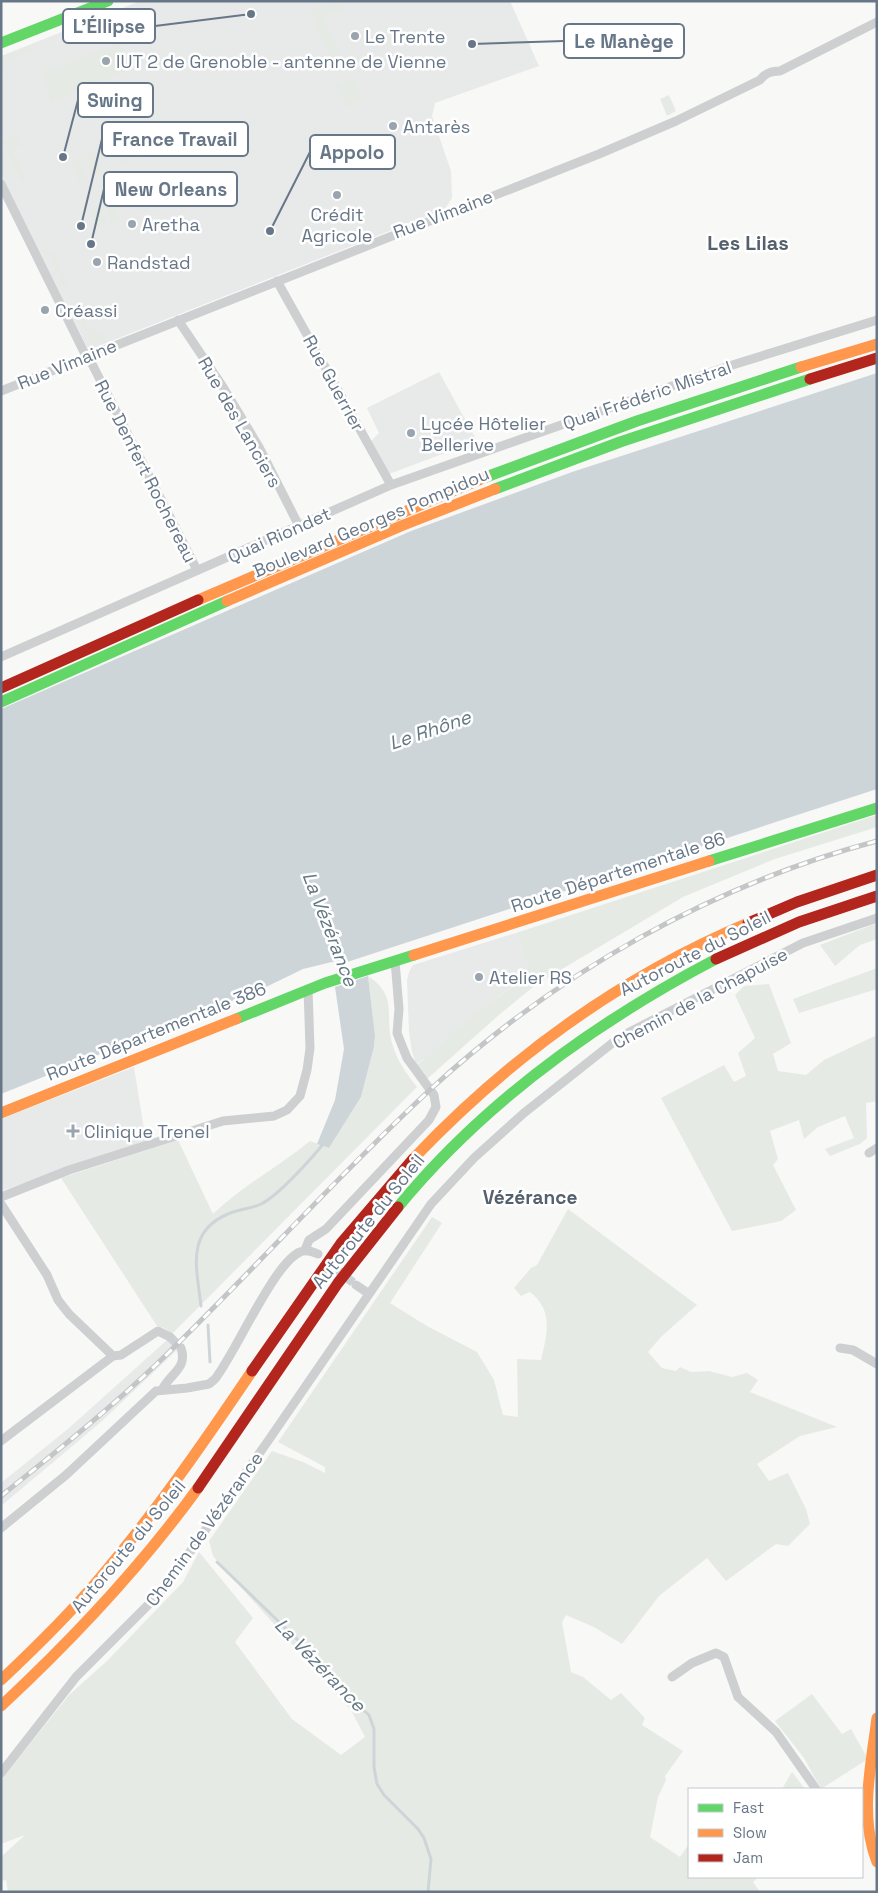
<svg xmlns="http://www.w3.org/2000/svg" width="878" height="1893" viewBox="0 0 878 1893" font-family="'Space Grotesk',sans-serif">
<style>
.built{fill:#e8e9e9}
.green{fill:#e6eae4}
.water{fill:#ced5d9}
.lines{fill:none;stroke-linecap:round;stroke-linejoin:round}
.stream{stroke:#ced5d9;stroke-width:3}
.street-tunnel{stroke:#ccd1d6;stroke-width:9;stroke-dasharray:9 4.5;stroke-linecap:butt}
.street{stroke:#cecfd0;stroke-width:9}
.fast{stroke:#63d668;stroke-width:11}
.slow{stroke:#ff974d;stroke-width:11}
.jam{stroke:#b3261e;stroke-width:11}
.rail-casing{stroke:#c3c5c7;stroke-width:5}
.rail{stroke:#fff;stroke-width:3;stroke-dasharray:9;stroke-linecap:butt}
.poi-dot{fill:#9aa4af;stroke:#fff;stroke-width:2}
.labels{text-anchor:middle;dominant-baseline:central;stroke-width:5;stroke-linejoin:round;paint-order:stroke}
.poi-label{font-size:18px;fill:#677788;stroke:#fff;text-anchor:start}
.street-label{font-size:18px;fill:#677788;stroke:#fff}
.water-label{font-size:19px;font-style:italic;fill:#637783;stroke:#fff}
.neighbourhood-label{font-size:19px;font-weight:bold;fill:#55606d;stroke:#fff}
.quarter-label{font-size:20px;font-weight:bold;fill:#55606d;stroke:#fff}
.leader{fill:none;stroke:#677788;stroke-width:2}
.callout-dot{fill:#677788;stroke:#fff;stroke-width:2}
.callout{fill:#fff;stroke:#677788;stroke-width:2}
.callout-label{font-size:19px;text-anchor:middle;font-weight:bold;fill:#677788}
</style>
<rect width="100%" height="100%" fill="#f8f8f7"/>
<!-- built -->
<path class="built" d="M 140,1 L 510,1 L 539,66 L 435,103 L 432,116 L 451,171 L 452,198 L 445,209 L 91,349 L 87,347 L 1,175 L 1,56 Z
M 439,372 L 477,441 L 389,474 L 371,441 L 379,433 L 367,408 Z
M 516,933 L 529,976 L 499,996 L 442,1042 L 432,1054 L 416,1064 L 412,1052 L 409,1032 L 407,980 L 409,972 L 413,965 Z
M 134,1067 L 146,1142 L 1,1191 L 1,1119 Z
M 167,1340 L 177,1350 L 101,1422 L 1,1506 L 1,1483 L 69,1428 Z"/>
<!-- green -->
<path class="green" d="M 337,1 L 341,1 L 344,9 L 324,17 L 346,71 L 337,74 L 311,12 Z
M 123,41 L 126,71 L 52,102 L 41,74 Z
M 29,46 L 31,51 L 5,62 L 8,73 L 7,74 L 1,57 Z
M 355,79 L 363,99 L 346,107 L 337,86 Z
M 669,95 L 676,111 L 667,116 L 660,99 Z
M 18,135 L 23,145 L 12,150 L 26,180 L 21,182 L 2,141 Z
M 136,136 L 145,157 L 137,161 L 128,139 Z
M 122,141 L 131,163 L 122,166 L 114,144 Z
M 94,152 L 103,174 L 94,177 L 85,155 Z
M 79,158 L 88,179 L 80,183 L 71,161 Z
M 155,185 L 162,203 L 153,207 L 146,189 Z
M 142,190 L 149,208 L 140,212 L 132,194 Z
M 112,201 L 120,220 L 111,223 L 103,205 Z
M 99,207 L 106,225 L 97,229 L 90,210 Z
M 43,246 L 47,253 L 54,250 L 70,291 L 59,282 L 63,280 L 59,272 L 55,274 L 53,271 L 57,268 L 49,254 L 46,255 L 41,247 Z
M 79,302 L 88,325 L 94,332 L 100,331 L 106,339 L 97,343 L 89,340 L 73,305 Z
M 877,815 L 877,827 L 775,859 L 683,897 L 537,984 L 500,1014 L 427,1079 L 416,1065 C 428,1057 432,1051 442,1042 C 468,1017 499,996 529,976 L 516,933 Z
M 877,923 L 877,939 L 860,945 L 835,966 L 820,945 Z
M 877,968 L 877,989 L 799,1013 L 793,999 Z
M 368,976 C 400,997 383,1017 393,1046 C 397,1061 408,1075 417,1087 L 172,1334 L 164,1328 L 157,1326 L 61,1178 L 178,1140 L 213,1214 C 242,1186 278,1167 310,1141 L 329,1148 L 361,1097 L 374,1047 L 375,1035 Z
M 769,984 L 791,1043 L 773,1054 L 778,1071 L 806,1075 L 824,1060 L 877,1035 L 877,1101 L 866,1103 L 867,1138 L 860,1144 L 830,1156 L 825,1149 L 854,1138 L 845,1116 L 818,1127 L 804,1139 L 799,1120 L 770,1131 L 778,1159 L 773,1165 L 796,1210 L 781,1221 L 732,1231 L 661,1098 L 724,1065 L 734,1082 L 746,1076 L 738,1053 L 755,1038 L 735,995 L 744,986 Z
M 568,1209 L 697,1305 L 662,1336 L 648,1352 L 662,1368 L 676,1371 L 680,1367 L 691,1372 L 709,1371 L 732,1377 L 747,1373 L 758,1380 L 750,1392 L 837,1427 L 800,1436 L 757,1464 L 769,1481 L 788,1473 L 806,1509 L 810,1524 L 788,1546 L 776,1544 L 726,1581 L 707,1558 L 659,1596 L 622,1644 L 594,1627 L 566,1615 L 562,1622 L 571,1672 L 583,1677 L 611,1700 L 621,1693 L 645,1718 L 642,1725 L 683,1751 L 665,1776 L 666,1780 L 658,1797 L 650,1837 L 680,1857 L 689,1844 L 689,1877 L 758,1877 L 753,1882 L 760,1892 L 8,1892 L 6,1880 L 1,1881 L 1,1857 L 25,1835 L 1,1844 L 1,1780 L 69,1695 L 107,1661 L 183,1582 L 199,1552 L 253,1618 L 235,1642 L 292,1719 L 341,1755 L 365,1737 L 351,1710 L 213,1556 L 209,1541 L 272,1451 L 303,1462 L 325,1473 L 325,1467 L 278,1442 L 432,1217 L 442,1223 L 390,1303 L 427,1326 L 477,1352 L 494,1380 L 503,1415 L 518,1417 L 517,1359 L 541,1360 C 547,1334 554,1311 530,1292 L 521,1296 L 514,1288 L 531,1268 L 537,1265 Z
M 812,1694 L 842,1734 L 851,1729 L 868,1759 L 821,1789 L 804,1758 L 775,1721 Z
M 792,1772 L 805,1789 L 782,1789 Z"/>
<!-- water -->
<path class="water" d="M 877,373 L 877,789 L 338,965 L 336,961 L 303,969 L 264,988 L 1,1094 L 1,709 L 411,531 L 572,472 Z
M 368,976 L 375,1035 L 374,1047 L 361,1097 L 329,1148 L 317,1144 L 335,1100 L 344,1049 L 335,987 Z"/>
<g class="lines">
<!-- stream -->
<path class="stream" d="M 201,1306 C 197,1269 185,1232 228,1214 C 239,1209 251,1209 261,1204 C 278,1196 312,1158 324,1143
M 208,1325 L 210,1362
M 217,1562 L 304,1646 L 334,1684 L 369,1715 L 374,1729 L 374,1767 L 377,1784 L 384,1795 L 418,1829 L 424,1838 L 431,1859 L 428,1892"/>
<!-- street-tunnel -->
<path class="street-tunnel" d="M 325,1260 L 356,1285
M 170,1337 L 181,1348"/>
<!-- street -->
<path class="street" d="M 1,184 L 84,352 L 90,360 L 197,570
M 277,281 L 391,485
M 178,320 L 223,387 L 259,447 L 299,526
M 1,391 L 599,154 L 676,121 L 760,80 C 765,73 771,71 780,71 L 877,22
M 1,657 L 391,485 L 726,367 L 877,320
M 869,1153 L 877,1148
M 1,1197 L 69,1170 L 223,1121 L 274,1116 L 287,1110 L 300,1096 L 307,1070 L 310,1048 L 308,989
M 1,1204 L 47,1275 L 58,1300 L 69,1314 L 113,1356 L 121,1355 L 158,1331 L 170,1337
M 305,1250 L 309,1240 L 326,1229 L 429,1120 L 436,1107 L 434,1095 L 407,1058 L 397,1033 L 399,1009 L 395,961
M 356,1285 L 368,1293
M 840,1348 L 853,1350 L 877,1364
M 162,1390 C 170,1373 188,1369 181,1348
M 1,1441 L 113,1356
M 1,1528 L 66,1475 L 156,1391 L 187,1388 L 209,1384 L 215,1379 C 236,1352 274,1263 300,1252 C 306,1249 312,1251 318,1254
M 672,1677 L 692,1663 L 716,1653 L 724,1657 L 738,1697 L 776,1732 L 816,1789
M 1,1773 L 76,1677 L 163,1590 L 268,1441 L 431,1204 L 474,1158 L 524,1113 L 620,1037 L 803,943 L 877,918"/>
<!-- fast -->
<path class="fast" d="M 1,43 L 108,1
M 486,477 L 637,421 L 801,367
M 495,489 L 620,442 L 810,379
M 1,702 L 227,601
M 709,861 L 877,808
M 236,1019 L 325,983 L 414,955
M 398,1207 C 485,1101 596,1022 716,959"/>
<!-- slow -->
<path class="slow" d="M 801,367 L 877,344
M 198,600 L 486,477
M 227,601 L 401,526 L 495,489
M 414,955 L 709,861
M 1,1113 L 236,1019
M 413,1159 C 508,1059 620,977 748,923
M 1,1680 C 35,1648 69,1615 99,1579 C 155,1513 204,1442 252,1371
M 1,1706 C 73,1639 140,1568 198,1488
M 877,1718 C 871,1766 859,1816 877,1862"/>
<!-- jam -->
<path class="jam" d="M 810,379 L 877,358
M 1,688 L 198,600
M 748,923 L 797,902 L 877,875
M 716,959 L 799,922 L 877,896
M 252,1371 L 342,1242 L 413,1159
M 198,1488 L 338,1283 L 398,1207"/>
<!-- rail casing -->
<g class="rail-casing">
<path id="rail" d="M 1,1496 C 56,1452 111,1408 162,1359 C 254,1270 339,1174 433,1087 C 559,972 712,885 877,841"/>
</g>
<!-- rail -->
<use href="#rail" class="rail"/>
</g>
<!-- markers -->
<g class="poi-dot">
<circle cx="355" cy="36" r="5"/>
<circle cx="106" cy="61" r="5"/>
<circle cx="393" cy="126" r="5"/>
<circle cx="337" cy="195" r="5"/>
<circle cx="132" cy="224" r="5"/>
<circle cx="97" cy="262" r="5"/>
<circle cx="45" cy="310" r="5"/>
<circle cx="411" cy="433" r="5"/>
<circle cx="479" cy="977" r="5"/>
<path d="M70.5 1123.5h5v5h5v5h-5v5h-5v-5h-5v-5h5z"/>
</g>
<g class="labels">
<!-- poi labels -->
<g class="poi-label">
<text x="365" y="36">Le Trente</text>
<text x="116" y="61">IUT 2 de Grenoble - antenne de Vienne</text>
<text x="403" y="126">Antarès</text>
<text x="337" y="214" text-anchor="middle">Crédit<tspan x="337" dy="21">Agricole</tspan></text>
<text x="142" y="224">Aretha</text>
<text x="107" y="262">Randstad</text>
<text x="55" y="310">Créassi</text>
<text x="421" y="423">Lycée Hôtelier<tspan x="421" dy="21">Bellerive</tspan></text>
<text x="489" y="977">Atelier RS</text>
<text x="84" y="1131">Clinique Trenel</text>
</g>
<!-- street labels -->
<g class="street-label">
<text transform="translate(443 214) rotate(-21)">Rue Vimaine</text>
<text transform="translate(67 364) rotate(-22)">Rue Vimaine</text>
<text transform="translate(334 383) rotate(61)">Rue Guerrier</text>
<text transform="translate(647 395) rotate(-19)">Quai Frédéric Mistral</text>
<text transform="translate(240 422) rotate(60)">Rue des Lanciers</text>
<text transform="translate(146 471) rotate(63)">Rue Denfert Rochereau</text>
<text transform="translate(371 522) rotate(-23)">Boulevard Georges Pompidou</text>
<text transform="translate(279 535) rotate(-24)">Quai Riondet</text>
<text transform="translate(618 872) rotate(-18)">Route Départementale 86</text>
<text transform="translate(695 953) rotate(-27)">Autoroute du Soleil</text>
<text transform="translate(700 998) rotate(-28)">Chemin de la Chapuise</text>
<text transform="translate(156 1031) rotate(-22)">Route Départementale 386</text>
<text transform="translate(368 1221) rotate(-51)">Autoroute du Soleil</text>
<text transform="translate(204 1529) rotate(-54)">Chemin de Vézérance</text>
<text transform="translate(128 1546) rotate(-50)">Autoroute du Soleil</text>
</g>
<!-- water labels -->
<g class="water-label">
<text transform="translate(430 730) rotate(-19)">Le Rhône</text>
<text transform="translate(330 929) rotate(69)">La Vézérance</text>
<text transform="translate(320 1665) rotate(46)">La Vézérance</text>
</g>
<!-- neighbourhood labels -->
<g class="neighbourhood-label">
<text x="530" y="1197">Vézérance</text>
</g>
<!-- quarter labels -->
<g class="quarter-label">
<text x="748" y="243">Les Lilas</text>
</g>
</g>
<!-- callouts -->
<path class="leader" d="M251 14L155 26M472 44L564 41M63 157L78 100M81 226L102 139M270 231L310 152M91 244L104 189"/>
<g class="callout-dot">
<circle cx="251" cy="14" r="5"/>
<circle cx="472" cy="44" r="5"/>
<circle cx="63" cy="157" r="5"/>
<circle cx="81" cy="226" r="5"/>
<circle cx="270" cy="231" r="5"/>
<circle cx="91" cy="244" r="5"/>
</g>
<g class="callout">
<rect x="63" y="9" width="92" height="34" rx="5"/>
<rect x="564" y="24" width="120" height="34" rx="5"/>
<rect x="78" y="83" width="75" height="34" rx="5"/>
<rect x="102" y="122" width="146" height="34" rx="5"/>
<rect x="310" y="135" width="85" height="34" rx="5"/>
<rect x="104" y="172" width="133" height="34" rx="5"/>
</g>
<g class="callout-label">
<text x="109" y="33">L'Éllipse</text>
<text x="624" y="48">Le Manège</text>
<text x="115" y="107">Swing</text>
<text x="175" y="146">France Travail</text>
<text x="352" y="159">Appolo</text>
<text x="171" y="196">New Orleans</text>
</g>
<!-- border -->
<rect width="878" height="1893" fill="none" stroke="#677788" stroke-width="5"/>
<!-- legend -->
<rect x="688" y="1788" width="175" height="90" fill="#ffffff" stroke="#c2c9cf"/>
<rect x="698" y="1804" width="25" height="8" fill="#63d668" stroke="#c2c9cf"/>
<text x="733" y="1813" font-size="15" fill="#677788">Fast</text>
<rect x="698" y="1829" width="25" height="8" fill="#ff974d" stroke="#c2c9cf"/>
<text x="733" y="1838" font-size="15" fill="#677788">Slow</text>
<rect x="698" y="1854" width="25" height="8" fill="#b3261e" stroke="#c2c9cf"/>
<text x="733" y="1863" font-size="15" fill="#677788">Jam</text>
</svg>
